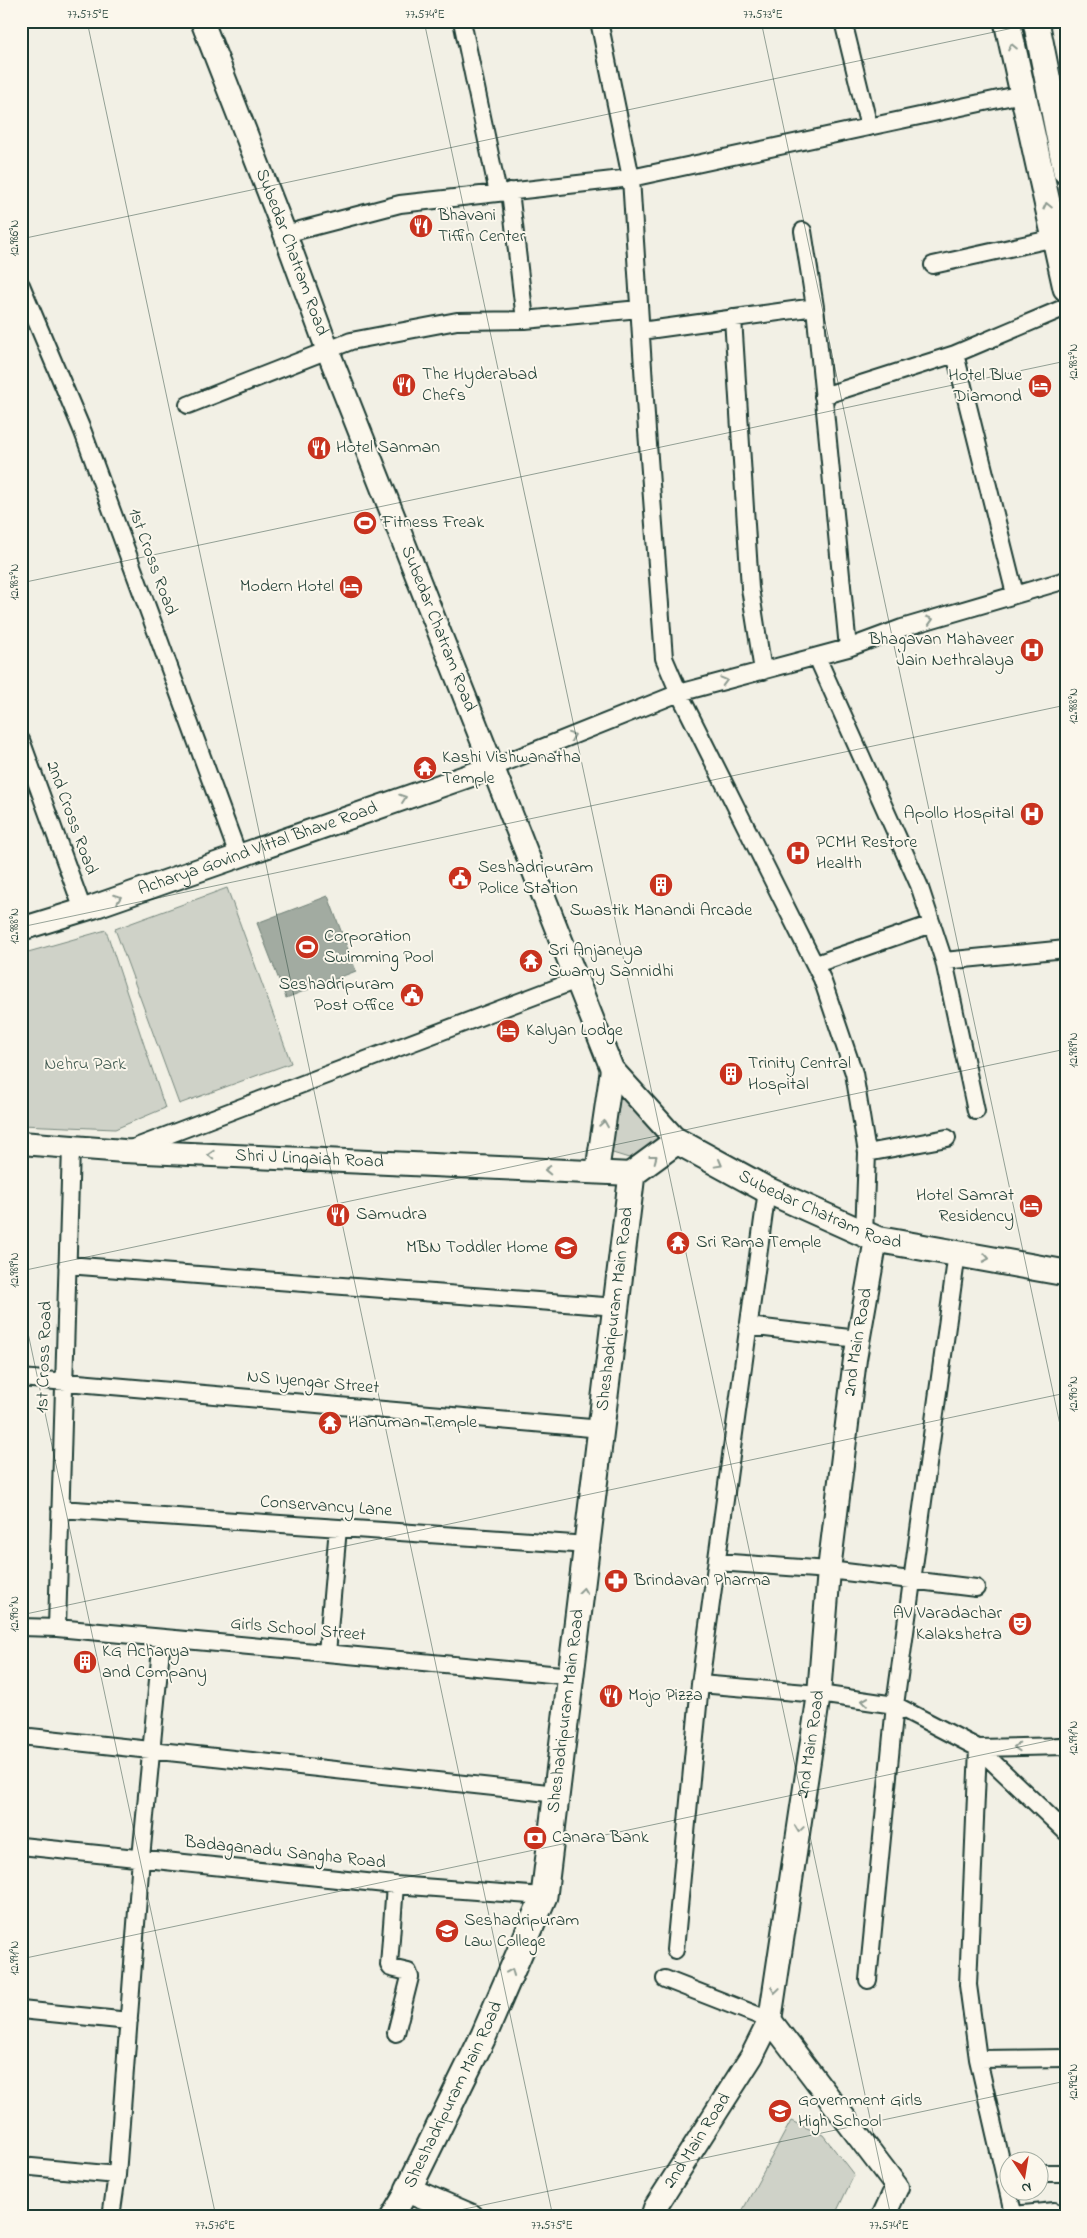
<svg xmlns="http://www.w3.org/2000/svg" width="1087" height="2238" viewBox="0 0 1087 2238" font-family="'Indie Flower',sans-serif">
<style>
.green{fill:#cfd2c8;stroke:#77887e}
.water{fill:#a2aba1;stroke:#6e7f75}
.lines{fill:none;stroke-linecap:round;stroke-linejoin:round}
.street-casing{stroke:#1f3d34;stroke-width:20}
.secondary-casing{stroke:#1f3d34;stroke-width:26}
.primary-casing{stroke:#1f3d34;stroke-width:29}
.street{stroke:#fbf7ec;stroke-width:16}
.secondary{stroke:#fbf7ec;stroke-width:22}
.primary{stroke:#fbf7ec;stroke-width:25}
.oneway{stroke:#8d9a90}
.ticks{fill:none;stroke:#1f3d34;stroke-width:1;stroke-opacity:0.45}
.labels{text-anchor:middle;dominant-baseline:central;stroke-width:4;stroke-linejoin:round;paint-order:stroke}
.poi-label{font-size:18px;fill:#1f3d34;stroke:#fbf7ec;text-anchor:start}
.street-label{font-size:18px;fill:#1f3d34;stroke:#fbf7ec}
.park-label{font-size:18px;fill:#425b52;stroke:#fbf7ec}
.neatline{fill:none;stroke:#1f3d34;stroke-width:2}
.ticks-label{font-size:12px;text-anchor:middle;fill:#1f3d34}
</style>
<rect width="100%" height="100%" fill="#f2f0e5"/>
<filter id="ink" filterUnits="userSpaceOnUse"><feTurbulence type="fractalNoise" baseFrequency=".02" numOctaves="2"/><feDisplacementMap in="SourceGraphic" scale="10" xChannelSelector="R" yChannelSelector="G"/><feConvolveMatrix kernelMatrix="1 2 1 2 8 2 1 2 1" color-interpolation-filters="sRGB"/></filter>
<g filter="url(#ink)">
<!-- green -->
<path class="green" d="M 227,888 L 291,1063 L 179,1104 L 115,929 Z
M 106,930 L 165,1108 L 115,1129 L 21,1125 L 21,954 Z
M 616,1082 L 665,1139 L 632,1159 L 603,1150 Z
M 791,2121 L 823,2135 L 854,2175 L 834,2217 L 739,2217 Z"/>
<!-- water -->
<path class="water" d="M 328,896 L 356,971 L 286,998 L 257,923 Z"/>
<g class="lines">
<!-- street casing -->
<g class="street-casing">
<path id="street" d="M 462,21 L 498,193
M 599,21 L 631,178 L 647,431 L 664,658 L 679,693 L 822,979 L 854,1073 L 867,1153 L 864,1235
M 843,21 L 869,127
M 510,191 L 525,320
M 803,231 L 815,307
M 285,234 L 400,204 L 631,178 L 1022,94
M 933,265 L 1055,238
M 21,285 L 83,432 L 238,855
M 733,318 L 750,588 L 763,671
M 641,331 L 815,307 L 848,648
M 955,354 L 1015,594
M 823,396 L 955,354 L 1066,307
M 188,405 L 351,341 L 457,321 L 525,320 L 639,309
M 817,657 L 919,885 L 944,961 L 976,1111
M 21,740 L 83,910
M 494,767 L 679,693 L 848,648 L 902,628 L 1066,580
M 944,961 L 1066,949
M 816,964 L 932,924
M 131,1149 L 577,980
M 867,1153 L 947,1138
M 67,1265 L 617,1307
M 748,1326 L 858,1339
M 21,1378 L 602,1429
M 60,1509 L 588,1545
M 717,1562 L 829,1570 L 976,1588
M 21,1627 L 57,1628 L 572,1676
M 57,1628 L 71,1147
M 327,1653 L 338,1528
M 700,1684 L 819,1694 L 895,1705 L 978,1748 L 1066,1746
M 21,1736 L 557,1794
M 978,1748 L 968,1985 L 978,2059 L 1014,2217
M 978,1748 L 1066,1832
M 21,1846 L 395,1885 L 544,1896
M 395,1885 L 389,1965 L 391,1968 L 408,1972 L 410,1977 L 396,2033
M 675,1950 L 700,1684 L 767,1190
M 665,1979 L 770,2020
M 868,1980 L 895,1705 L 957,1253
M 21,2010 L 129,2021
M 978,2059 L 1066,2058
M 21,2166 L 117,2175
M 1040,2173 L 1066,2173
M 1014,2215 L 1054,2211
M 111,2217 L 117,2175 L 141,1858 L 162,1638"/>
</g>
<!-- secondary casing -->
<g class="secondary-casing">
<g id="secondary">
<path id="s1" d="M 202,21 L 285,234 L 328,351 L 612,1069 L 677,1141"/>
<path id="s2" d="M 21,929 L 93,907 L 494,767"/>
<path id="s3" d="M 21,1143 L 124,1151 L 632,1174"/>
<path d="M 597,1172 L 612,1069"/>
<path d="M 770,2020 L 897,2187 L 883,2217"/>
<path d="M 392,2217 L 408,2190"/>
<path id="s4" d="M 652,2217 L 655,2208 L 752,2056 L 770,2020 L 819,1694 L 829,1570 L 855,1359 L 876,1239"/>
</g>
</g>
<!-- primary casing -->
<g class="primary-casing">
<g id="primary">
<path d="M 1007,21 L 1066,288"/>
<path d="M 1036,21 L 1066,171"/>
<path id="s5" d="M 471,2217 L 408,2190 L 484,2035 L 544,1896 L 632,1174 L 677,1141 L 767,1190 L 876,1239 L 1066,1273"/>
</g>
</g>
<!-- street -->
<use href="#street" class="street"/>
<!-- secondary -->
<use href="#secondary" class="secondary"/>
<!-- primary -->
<use href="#primary" class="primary"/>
</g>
<!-- one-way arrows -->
<defs><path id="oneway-chevron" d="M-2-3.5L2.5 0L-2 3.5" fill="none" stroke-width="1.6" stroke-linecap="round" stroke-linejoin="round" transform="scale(1.25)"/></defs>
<g class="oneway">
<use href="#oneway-chevron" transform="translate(1012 47) rotate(-102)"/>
<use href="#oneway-chevron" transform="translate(1047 206) rotate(-103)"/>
<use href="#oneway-chevron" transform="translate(930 620) rotate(-17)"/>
<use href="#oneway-chevron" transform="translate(724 681) rotate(-15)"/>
<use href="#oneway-chevron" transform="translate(572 736) rotate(-22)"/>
<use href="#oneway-chevron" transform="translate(403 798) rotate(-19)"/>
<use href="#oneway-chevron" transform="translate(118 898) rotate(-20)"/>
<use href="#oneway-chevron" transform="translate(604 1124) rotate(-81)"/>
<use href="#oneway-chevron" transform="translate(211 1155) rotate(-177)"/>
<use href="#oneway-chevron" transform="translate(654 1158) rotate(-37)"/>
<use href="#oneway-chevron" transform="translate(719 1164) rotate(29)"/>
<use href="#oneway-chevron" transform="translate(548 1170) rotate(-178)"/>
<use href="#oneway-chevron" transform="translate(986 1258) rotate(10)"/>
<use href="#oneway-chevron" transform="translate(583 1591) rotate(-83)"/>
<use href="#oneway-chevron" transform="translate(865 1701) rotate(-172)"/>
<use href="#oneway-chevron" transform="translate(1017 1747) rotate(178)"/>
<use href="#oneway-chevron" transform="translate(799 1829) rotate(98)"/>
<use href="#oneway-chevron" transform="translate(511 1972) rotate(-67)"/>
<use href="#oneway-chevron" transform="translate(775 1990) rotate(98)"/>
</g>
</g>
<!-- ticks -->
<path class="ticks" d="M 87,21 L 553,2217M 424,21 L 891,2217M 761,21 L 1066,1453M 21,239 L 1046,21M 21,583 L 1066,361M 21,927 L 1066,705M 21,1271 L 1066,1049M 21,1300 L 216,2217M 21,1615 L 1066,1393M 21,1959 L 1066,1737M 427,2217 L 1066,2081"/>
<!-- icons -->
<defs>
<g id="restaurant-disc" transform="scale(1.25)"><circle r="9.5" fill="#c8321e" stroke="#fbf7ec"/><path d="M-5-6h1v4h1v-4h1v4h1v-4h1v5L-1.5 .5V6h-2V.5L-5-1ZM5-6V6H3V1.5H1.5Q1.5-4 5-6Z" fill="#fff"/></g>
<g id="hotel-disc" transform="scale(1.25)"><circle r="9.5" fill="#c8321e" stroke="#fbf7ec"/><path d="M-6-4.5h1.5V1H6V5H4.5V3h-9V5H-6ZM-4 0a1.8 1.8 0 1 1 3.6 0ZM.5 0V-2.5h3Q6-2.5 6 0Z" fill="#fff"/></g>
<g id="stadium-disc" transform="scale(1.25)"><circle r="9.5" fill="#c8321e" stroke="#fbf7ec"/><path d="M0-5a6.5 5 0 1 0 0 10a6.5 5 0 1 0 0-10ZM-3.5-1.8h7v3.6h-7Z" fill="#fff"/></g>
<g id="hospital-disc" transform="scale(1.25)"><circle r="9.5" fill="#c8321e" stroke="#fbf7ec"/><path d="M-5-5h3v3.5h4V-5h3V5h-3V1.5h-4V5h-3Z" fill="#fff"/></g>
<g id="temple-disc" transform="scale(1.25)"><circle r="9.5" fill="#c8321e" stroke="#fbf7ec"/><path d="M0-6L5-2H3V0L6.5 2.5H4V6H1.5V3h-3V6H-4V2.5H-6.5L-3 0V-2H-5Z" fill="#fff"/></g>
<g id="civic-disc" transform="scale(1.25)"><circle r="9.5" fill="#c8321e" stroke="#fbf7ec"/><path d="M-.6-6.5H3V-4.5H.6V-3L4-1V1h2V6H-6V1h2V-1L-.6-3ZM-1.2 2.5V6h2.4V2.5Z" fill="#fff"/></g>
<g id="building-disc" transform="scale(1.25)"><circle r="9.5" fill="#c8321e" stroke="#fbf7ec"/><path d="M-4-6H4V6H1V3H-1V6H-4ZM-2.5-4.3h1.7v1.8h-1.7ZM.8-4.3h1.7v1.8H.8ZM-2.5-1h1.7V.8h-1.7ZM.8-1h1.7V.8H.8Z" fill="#fff"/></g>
<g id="school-disc" transform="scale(1.25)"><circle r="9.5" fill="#c8321e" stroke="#fbf7ec"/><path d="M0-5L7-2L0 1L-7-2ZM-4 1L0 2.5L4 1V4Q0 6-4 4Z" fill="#fff"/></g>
<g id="pharmacy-disc" transform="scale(1.25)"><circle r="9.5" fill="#c8321e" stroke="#fbf7ec"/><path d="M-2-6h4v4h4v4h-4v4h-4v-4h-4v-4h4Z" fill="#fff"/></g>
<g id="theatre-disc" transform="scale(1.25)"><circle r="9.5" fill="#c8321e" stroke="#fbf7ec"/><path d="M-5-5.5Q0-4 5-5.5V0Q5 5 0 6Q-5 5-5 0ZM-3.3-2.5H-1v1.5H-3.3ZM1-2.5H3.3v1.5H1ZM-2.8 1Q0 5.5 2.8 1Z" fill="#fff"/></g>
<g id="bank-disc" transform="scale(1.25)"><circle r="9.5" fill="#c8321e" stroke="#fbf7ec"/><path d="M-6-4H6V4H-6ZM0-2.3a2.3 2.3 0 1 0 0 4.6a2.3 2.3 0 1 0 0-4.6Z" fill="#fff"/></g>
<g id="university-disc" transform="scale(1.25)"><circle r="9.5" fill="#c8321e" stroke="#fbf7ec"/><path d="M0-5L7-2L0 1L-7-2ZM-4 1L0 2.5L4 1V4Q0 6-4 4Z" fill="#fff"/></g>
</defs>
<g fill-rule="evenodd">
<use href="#restaurant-disc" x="421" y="226"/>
<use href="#restaurant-disc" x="404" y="385"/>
<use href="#hotel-disc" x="1040" y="386"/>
<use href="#restaurant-disc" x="319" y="448"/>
<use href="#stadium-disc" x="365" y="523"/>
<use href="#hotel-disc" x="351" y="587"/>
<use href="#hospital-disc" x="1032" y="650"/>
<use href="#temple-disc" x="425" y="768"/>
<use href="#hospital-disc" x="1032" y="814"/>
<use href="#hospital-disc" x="798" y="853"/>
<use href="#civic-disc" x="460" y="878"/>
<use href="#building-disc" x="661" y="885"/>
<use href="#stadium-disc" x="307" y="947"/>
<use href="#temple-disc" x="531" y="961"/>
<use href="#civic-disc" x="412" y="995"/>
<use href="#hotel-disc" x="508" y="1031"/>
<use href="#building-disc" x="731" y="1074"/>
<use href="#hotel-disc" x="1031" y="1206"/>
<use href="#restaurant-disc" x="338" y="1215"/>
<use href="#temple-disc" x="678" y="1243"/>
<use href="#school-disc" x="566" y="1248"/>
<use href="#temple-disc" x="330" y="1423"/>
<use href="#pharmacy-disc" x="616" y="1581"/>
<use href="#theatre-disc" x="1020" y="1624"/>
<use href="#building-disc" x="85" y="1662"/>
<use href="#restaurant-disc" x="611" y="1696"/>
<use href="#bank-disc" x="535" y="1838"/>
<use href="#university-disc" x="447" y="1931"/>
<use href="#school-disc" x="780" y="2111"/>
</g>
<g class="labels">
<!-- poi labels -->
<g class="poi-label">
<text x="438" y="216">Bhavani<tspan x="438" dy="21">Tiffin Center</tspan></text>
<text x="422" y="375">The Hyderabad<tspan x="422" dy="21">Chefs</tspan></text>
<text x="1022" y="376" text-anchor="end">Hotel Blue<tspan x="1022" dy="21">Diamond</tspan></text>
<text x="336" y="448">Hotel Sanman</text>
<text x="382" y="523">Fitness Freak</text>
<text x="334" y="587" text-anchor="end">Modern Hotel</text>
<text x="1014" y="640" text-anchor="end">Bhagavan Mahaveer<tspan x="1014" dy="21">Jain Nethralaya</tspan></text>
<text x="442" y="758">Kashi Vishwanatha<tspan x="442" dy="21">Temple</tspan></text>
<text x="1014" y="814" text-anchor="end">Apollo Hospital</text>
<text x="816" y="843">PCMH Restore<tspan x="816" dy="21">Health</tspan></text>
<text x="478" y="868">Seshadripuram<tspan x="478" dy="21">Police Station</tspan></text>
<text x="661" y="911" text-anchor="middle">Swastik Manandi Arcade</text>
<text x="324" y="937">Corporation<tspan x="324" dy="21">Swimming Pool</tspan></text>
<text x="548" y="951">Sri Anjaneya<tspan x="548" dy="21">Swamy Sannidhi</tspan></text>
<text x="394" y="985" text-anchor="end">Seshadripuram<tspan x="394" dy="21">Post Office</tspan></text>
<text x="526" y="1031">Kalyan Lodge</text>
<text x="748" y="1064">Trinity Central<tspan x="748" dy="21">Hospital</tspan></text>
<text x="1014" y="1196" text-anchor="end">Hotel Samrat<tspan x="1014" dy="21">Residency</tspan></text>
<text x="356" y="1215">Samudra</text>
<text x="696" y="1243">Sri Rama Temple</text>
<text x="548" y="1248" text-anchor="end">MBN Toddler Home</text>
<text x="348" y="1423">Hanuman Temple</text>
<text x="634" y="1581">Brindavan Pharma</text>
<text x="1002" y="1614" text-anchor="end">AV Varadachar<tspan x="1002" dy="21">Kalakshetra</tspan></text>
<text x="102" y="1652">KG Acharya<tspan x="102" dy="21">and Company</tspan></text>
<text x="628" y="1696">Mojo Pizza</text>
<text x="552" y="1838">Canara Bank</text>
<text x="464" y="1921">Seshadripuram<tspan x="464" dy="21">Law College</tspan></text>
<text x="798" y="2101">Government Girls<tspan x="798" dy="21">High School</tspan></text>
</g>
<!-- street labels -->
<g class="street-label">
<text stroke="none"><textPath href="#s1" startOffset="248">Subedar Chatram Road</textPath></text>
<text transform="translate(152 562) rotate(70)">1st Cross Road</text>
<text stroke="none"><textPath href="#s1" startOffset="652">Subedar Chatram Road</textPath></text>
<text transform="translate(71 818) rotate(70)">2nd Cross Road</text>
<text stroke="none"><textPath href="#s2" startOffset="250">Acharya Govind Vittal Bhave Road</textPath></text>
<text stroke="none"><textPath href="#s3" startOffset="289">Shri J Lingaiah Road</textPath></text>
<text stroke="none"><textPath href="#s5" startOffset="1335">Subedar Chatram Road</textPath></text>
<text stroke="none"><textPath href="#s5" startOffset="984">Sheshadripuram Main Road</textPath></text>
<text stroke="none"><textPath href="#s4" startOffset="914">2nd Main Road</textPath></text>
<text transform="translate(45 1357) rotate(-88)">1st Cross Road</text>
<text transform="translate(313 1383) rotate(5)">NS Iyengar Street</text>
<text transform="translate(326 1507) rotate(4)">Conservancy Lane</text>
<text transform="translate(298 1630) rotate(5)">Girls School Street</text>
<text stroke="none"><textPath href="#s5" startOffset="579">Sheshadripuram Main Road</textPath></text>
<text stroke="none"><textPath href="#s4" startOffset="509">2nd Main Road</textPath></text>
<text transform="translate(285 1853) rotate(6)">Badaganadu Sangha Road</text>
<text stroke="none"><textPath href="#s5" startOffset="174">Sheshadripuram Main Road</textPath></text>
<text stroke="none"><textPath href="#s4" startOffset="89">2nd Main Road</textPath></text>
</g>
<!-- park labels -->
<g class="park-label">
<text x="85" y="1065">Nehru Park</text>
</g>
</g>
<!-- margin -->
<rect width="1087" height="2238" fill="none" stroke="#fbf7ec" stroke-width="55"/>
<!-- north arrow -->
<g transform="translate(1024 2176) rotate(168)"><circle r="24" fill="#fbf7ec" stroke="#a3ada2"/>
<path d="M0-4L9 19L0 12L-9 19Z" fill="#c8321e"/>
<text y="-8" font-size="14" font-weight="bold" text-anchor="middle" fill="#1f3d34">N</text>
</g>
<rect x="28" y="28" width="1032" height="2182" class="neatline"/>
<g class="ticks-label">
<text x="88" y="18">77.575°E</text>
<text x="425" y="18">77.574°E</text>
<text x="763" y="18">77.573°E</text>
<text transform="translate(14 238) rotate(-90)" y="4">12.986°N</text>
<text transform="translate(1073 362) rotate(-90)" y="4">12.987°N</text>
<text transform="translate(14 582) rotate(-90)" y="4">12.987°N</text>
<text transform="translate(1073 706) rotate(-90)" y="4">12.988°N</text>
<text transform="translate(14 926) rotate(-90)" y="4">12.988°N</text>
<text transform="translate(1073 1050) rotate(-90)" y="4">12.989°N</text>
<text transform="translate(14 1270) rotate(-90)" y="4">12.989°N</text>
<text transform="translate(1073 1394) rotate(-90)" y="4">12.990°N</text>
<text transform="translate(14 1614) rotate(-90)" y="4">12.990°N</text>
<text transform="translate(1073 1738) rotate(-90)" y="4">12.991°N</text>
<text transform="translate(14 1958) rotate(-90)" y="4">12.991°N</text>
<text transform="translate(1073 2082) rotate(-90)" y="4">12.992°N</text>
<text x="215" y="2229">77.576°E</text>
<text x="552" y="2229">77.575°E</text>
<text x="889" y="2229">77.574°E</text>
</g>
</svg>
